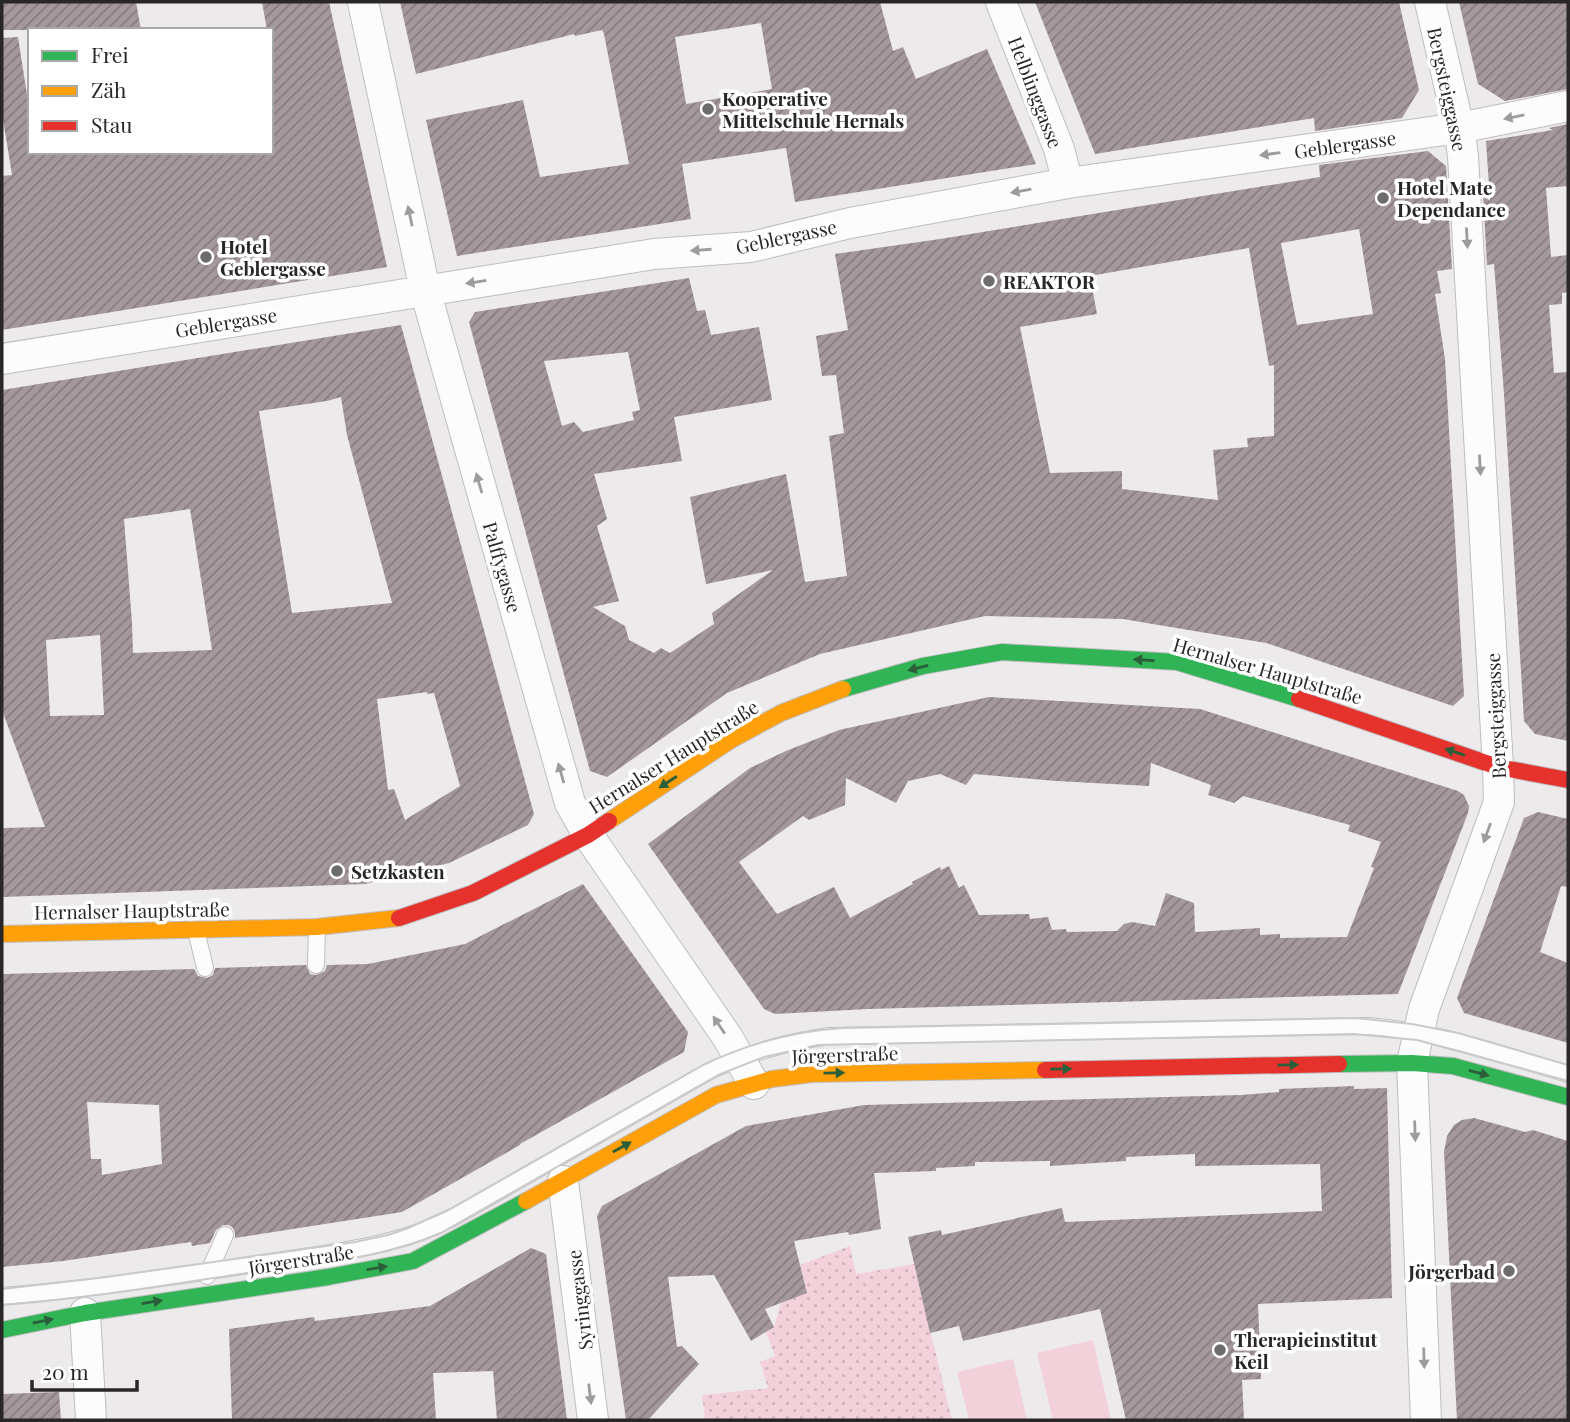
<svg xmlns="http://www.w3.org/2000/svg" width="1570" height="1422" viewBox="0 0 1570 1422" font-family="'Playfair Display',serif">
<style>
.grass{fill:url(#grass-dots)}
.pitch{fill:#f2d1da}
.building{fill:url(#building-hatch);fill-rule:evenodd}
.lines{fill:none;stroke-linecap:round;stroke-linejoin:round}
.lane-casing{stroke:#bfbdbe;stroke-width:18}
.street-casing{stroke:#bfbdbe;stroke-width:32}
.fast-casing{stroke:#bfbdbe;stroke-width:18}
.slow-casing{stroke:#bfbdbe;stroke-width:18}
.jam-casing{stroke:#bfbdbe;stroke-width:18}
.lane{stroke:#fcfcfc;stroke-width:16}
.street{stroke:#fcfcfc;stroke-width:30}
.fast{stroke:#30b455;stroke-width:16}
.slow{stroke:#ff9f0a;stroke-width:16}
.jam{stroke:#e5322d;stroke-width:16}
.tram{stroke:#cbcacb;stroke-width:2}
.oneway{fill:#9d9c9c}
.oneway2{fill:#2b5f39}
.poi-dot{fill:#6d6b6b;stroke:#fff;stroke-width:2.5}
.labels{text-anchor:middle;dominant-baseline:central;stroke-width:7;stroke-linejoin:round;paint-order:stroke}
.street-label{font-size:19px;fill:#282626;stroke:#fff}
.poi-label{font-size:19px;font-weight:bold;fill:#282626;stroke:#fff;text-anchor:start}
</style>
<defs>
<pattern id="grass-dots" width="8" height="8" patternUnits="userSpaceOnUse" patternTransform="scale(1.75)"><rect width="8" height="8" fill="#f2d1da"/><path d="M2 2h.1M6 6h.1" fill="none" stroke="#d0b3bb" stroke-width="1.8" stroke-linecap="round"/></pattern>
<pattern id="building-hatch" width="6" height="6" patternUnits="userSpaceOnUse" patternTransform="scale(1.75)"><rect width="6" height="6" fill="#a4989c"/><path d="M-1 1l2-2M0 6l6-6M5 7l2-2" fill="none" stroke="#867c7f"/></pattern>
</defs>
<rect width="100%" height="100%" fill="#edeaeb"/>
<!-- grass -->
<path class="grass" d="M 850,1246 L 856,1274 L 914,1264 L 952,1420 L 705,1420 L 702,1395 L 768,1388 L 760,1362 L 775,1356 L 766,1332 L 774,1327 L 781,1303 L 807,1292 L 800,1265 Z"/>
<!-- pitch -->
<path class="pitch" d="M 1093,1340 L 1111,1420 L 1053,1420 L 1037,1353 Z
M 1013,1359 L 1027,1420 L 969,1420 L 957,1372 Z"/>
<!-- building -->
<path class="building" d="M 2,2 L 136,2 L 141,30 L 2,30 Z
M 262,2 L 329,2 L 387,267 L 2,330 L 2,176 L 12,175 L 2,113 L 2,38 L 18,37 L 30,114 L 30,152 L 271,152 L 271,30 L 267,30 Z
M 400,2 L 880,2 L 893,51 L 903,47 L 916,79 L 987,49 L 1036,164 L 795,202 L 786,148 L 682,164 L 691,219 L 457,256 L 426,120 L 523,100 L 540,177 L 629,164 L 604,34 L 602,30 L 575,36 L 574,34 L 416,74 ZM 761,23 L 772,89 L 686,104 L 675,37 Z
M 1035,2 L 1399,2 L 1419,90 L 1402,118 L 1315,131 L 1314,118 L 1095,154 Z
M 1459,2 L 1568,2 L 1568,89 L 1505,101 L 1478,84 Z
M 1568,124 L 1568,186 L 1546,188 L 1551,257 L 1568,255 L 1568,292 L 1562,293 L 1562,304 L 1549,305 L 1554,373 L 1568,372 L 1568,741 L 1535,734 L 1524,721 L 1504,394 L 1494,264 L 1487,265 L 1483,195 L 1490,201 L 1486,141 L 1553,130 L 1549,128 Z
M 1428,151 L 1446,166 L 1452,269 L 1437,271 L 1441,293 L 1435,294 L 1445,359 L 1464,696 L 1453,706 L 1266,643 L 1123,619 L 985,616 L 820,654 L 727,693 L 607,777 L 590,771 L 469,322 L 475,312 L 689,278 L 697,311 L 705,310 L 711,335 L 759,327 L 772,400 L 674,417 L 682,461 L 594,474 L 607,519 L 597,526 L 619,601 L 593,607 L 625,626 L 629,640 L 654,653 L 661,648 L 670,653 L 714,624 L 712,613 L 773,570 L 706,584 L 690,497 L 786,474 L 805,582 L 847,576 L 829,436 L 844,433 L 836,375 L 822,376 L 816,336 L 848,330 L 835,254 L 940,239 L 1320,177 L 1319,165 ZM 1359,229 L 1373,314 L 1297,325 L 1281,243 ZM 1249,248 L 1269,366 L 1274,365 L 1274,436 L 1247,438 L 1248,447 L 1213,450 L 1218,500 L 1122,489 L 1122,471 L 1050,473 L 1020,327 L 1097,314 L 1090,276 ZM 628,352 L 640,410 L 632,412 L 634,420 L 583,432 L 574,422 L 562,426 L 544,361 Z
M 401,325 L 534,814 L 528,825 L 449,863 L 365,884 L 2,897 L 2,828 L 45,827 L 2,710 L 2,390 ZM 341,397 L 347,435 L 392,603 L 292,613 L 259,411 L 327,401 ZM 190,509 L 212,650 L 133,653 L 132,623 L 124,519 ZM 100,635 L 104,715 L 50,716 L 46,640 ZM 427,692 L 427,694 L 434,693 L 460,786 L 405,820 L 394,789 L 388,790 L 377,699 Z
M 989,697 L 1200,709 L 1458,791 L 1464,795 L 1469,806 L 1468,813 L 1398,994 L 868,1009 L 775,1014 L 764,1009 L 648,844 L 750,768 L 786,751 L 839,730 ZM 1151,763 L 1211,785 L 1208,795 L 1234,803 L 1243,796 L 1350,825 L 1348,831 L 1381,842 L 1371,867 L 1374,868 L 1347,937 L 1280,938 L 1280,934 L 1260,935 L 1260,928 L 1195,932 L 1194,903 L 1166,893 L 1155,926 L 1132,922 L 1124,924 L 1117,931 L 1067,932 L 1066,929 L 1052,930 L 1048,917 L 1030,919 L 1029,914 L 979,915 L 964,885 L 959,888 L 949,866 L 941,870 L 940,867 L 912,882 L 913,884 L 850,918 L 834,887 L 777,914 L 739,862 L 803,816 L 809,820 L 845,805 L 846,778 L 896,803 L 908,781 L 940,774 L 966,785 L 974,774 L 1056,781 L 1149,786 Z
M 1538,812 L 1568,819 L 1568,887 L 1561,886 L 1540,952 L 1568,963 L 1568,1043 L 1464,1013 L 1457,998 L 1524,818 Z
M 583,884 L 688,1032 L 684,1052 L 520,1144 L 520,1145 L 402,1212 L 235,1238 L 235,1233 L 233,1228 L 229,1225 L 223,1225 L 216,1230 L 210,1243 L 192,1246 L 191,1242 L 63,1261 L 2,1267 L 2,974 L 194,969 L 198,976 L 207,978 L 213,975 L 215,968 L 306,965 L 310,974 L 316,975 L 325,971 L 327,965 L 368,964 L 465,944 ZM 87,1102 L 159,1105 L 162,1164 L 102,1175 L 101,1159 L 91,1159 Z
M 1354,1086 L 1354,1089 L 1387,1088 L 1392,1298 L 1258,1304 L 1261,1379 L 1242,1380 L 1244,1420 L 1126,1420 L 1100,1309 L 963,1341 L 959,1326 L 930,1333 L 908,1237 L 941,1230 L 942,1235 L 1062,1208 L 1065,1222 L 1322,1211 L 1320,1164 L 1195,1166 L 1195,1154 L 1126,1157 L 1126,1161 L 1050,1166 L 1050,1161 L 975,1162 L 975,1166 L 936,1168 L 936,1171 L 874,1173 L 881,1229 L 849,1235 L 848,1232 L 794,1241 L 807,1293 L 765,1309 L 774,1327 L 751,1341 L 714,1275 L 668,1277 L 677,1347 L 682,1346 L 699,1364 L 648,1420 L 626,1420 L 597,1216 L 602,1206 L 746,1126 L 864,1105 L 1241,1095 L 1279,1092 L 1279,1089 Z
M 1474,1118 L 1525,1132 L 1533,1130 L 1568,1141 L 1568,1420 L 1457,1420 L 1444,1152 L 1447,1136 L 1454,1125 L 1462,1120 Z
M 531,1248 L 546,1254 L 567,1420 L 497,1420 L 493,1371 L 433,1373 L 436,1420 L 232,1420 L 229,1329 L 314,1317 L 315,1321 L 430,1306 Z
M 59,1392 L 61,1420 L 2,1420 L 2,1394 Z"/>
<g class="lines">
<!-- lane casing -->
<g class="lane-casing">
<path id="lane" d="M 196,930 L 205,968
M 316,965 L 317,927
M 207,1276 L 225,1235
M 2,1296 C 89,1289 175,1277 262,1263 C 329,1253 398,1247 458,1215 L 712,1070 C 753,1052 785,1042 830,1036 L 1368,1026 C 1437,1031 1503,1055 1568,1074"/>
</g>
<!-- street casing -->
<g class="street-casing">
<path id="street" d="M 363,2 L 425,290 L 570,803 L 588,835 L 728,1038 L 754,1084
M 1001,2 L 1059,149 L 1068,183
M 2,359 L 654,254 L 751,247 L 850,223 L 1068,183 L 1459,128 L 1568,106
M 563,1181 L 593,1420
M 85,1313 L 91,1420
M 1426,1420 L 1412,1063 L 1424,1009 L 1499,802 L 1498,767 L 1463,156 L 1459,128 L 1430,2"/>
</g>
<!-- fast casing -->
<g class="fast-casing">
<path id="fast" d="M 843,689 L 923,666 L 1002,652 L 1177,662 L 1299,699
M 1339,1064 L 1412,1063 L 1453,1066 L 1568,1097
M 2,1330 L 85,1313 L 328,1277 L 413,1261 L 526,1201"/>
</g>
<!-- slow casing -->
<g class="slow-casing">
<path id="slow" d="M 609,821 L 731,740 L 781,713 L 843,689
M 2,934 L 317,927 L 399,918
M 526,1201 L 716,1095 L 772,1079 L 812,1074 L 1045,1070"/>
</g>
<!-- jam casing -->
<g class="jam-casing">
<path id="jam" d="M 1299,699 L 1498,767 L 1568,780
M 399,918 L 473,893 L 588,835 L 609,821
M 1045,1070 L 1339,1064"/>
</g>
<!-- lane -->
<use href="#lane" class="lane"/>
<!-- street -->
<use href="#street" class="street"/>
<!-- fast -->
<use href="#fast" class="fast"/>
<!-- slow -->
<use href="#slow" class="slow"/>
<!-- jam -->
<use href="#jam" class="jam"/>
<!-- tram -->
<path class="tram" d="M 2,1289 L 99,1278 L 355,1242 L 388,1235 L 406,1229 L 450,1209 L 703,1065 C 749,1043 794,1031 844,1028 L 1356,1018 L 1412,1024 L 1458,1033 L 1568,1065
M 2,1305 C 84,1299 165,1285 247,1273 C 311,1263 380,1260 441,1233 L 718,1075 L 764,1057 L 818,1045 L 1354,1034 L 1417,1040 L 1568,1081"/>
</g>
<!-- one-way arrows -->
<defs><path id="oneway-solid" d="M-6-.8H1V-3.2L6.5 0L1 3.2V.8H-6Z" transform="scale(1.75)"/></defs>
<g class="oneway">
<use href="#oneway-solid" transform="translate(1514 117) rotate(169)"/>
<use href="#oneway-solid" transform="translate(1270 154) rotate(172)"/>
<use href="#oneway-solid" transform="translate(1021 191) rotate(170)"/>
<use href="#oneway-solid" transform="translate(410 216) rotate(-102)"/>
<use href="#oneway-solid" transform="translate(1467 238) rotate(87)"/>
<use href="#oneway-solid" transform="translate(701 250) rotate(176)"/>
<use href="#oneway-solid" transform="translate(476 282) rotate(171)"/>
<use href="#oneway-solid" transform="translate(1480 465) rotate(87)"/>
<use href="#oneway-solid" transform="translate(479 483) rotate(-106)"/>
<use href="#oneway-solid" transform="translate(561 773) rotate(-106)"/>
<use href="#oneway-solid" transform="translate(1487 833) rotate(110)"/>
<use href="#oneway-solid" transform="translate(719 1025) rotate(-124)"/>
<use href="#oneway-solid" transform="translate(1415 1131) rotate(88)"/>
<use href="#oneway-solid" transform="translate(1424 1358) rotate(88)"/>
<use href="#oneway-solid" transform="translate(590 1394) rotate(83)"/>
</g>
<g class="oneway2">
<use href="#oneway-solid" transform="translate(1144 660) rotate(-176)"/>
<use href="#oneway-solid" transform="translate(918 668) rotate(166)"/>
<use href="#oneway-solid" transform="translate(1455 752) rotate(-161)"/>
<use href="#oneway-solid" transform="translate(668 782) rotate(147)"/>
<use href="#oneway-solid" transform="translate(1288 1065) rotate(-1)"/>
<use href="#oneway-solid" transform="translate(1061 1069) rotate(-1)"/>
<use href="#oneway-solid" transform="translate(834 1073) rotate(-1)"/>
<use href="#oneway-solid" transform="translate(1479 1073) rotate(15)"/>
<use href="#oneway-solid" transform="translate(622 1147) rotate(-29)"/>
<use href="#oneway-solid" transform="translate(377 1268) rotate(-10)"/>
<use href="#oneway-solid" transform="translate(152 1302) rotate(-9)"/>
<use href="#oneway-solid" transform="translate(43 1321) rotate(-12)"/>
</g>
<!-- markers -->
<g class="poi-dot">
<circle cx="708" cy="109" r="7"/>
<circle cx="1383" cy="198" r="7"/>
<circle cx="206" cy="257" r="7"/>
<circle cx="989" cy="281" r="7"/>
<circle cx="337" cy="871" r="7"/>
<circle cx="1509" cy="1271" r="7"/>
<circle cx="1220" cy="1350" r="7"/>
</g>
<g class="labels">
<!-- street labels -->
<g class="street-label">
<text transform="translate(1448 89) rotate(78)">Bergsteiggasse</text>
<text transform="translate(1036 92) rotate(69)">Helblinggasse</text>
<text transform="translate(1345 144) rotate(-8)">Geblergasse</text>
<text transform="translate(786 236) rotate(-12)">Geblergasse</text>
<text transform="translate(226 322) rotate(-9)">Geblergasse</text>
<text transform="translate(503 567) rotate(74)">Palffygasse</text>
<text transform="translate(1268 670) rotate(16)">Hernalser Hauptstraße</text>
<text transform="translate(1495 716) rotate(-93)">Bergsteiggasse</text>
<text transform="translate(673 756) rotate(-32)">Hernalser Hauptstraße</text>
<text transform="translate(132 910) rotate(-1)">Hernalser Hauptstraße</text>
<text transform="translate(845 1054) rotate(-2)">Jörgerstraße</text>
<text transform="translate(301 1259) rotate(-9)">Jörgerstraße</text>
<text transform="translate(579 1300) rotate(-97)">Syringgasse</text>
</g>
<!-- poi labels -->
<g class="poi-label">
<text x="722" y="98">Kooperative<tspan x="722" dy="22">Mittelschule Hernals</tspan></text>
<text x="1397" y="187">Hotel Mate<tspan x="1397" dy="22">Dependance</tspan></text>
<text x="220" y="246">Hotel<tspan x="220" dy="22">Geblergasse</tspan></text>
<text x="1003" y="281">REAKTOR</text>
<text x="351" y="871">Setzkasten</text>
<text x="1495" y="1271" text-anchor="end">Jörgerbad</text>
<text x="1234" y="1339">Therapieinstitut<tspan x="1234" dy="22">Keil</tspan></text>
</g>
</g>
<!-- border -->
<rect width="1570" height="1422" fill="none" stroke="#282626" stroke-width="7"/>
<!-- legend -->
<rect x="28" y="28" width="245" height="126" fill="#ffffff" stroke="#a9a8a8" stroke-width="2"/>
<rect x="42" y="51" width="35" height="10" fill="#30b455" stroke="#a9a8a8" stroke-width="2"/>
<text x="91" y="63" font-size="21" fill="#282626">Frei</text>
<rect x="42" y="86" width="35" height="10" fill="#ff9f0a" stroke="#a9a8a8" stroke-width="2"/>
<text x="91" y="98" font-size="21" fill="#282626">Zäh</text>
<rect x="42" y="121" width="35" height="10" fill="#e5322d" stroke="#a9a8a8" stroke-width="2"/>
<text x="91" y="133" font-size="21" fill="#282626">Stau</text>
<!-- scale -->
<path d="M32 1380v10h105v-10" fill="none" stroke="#282626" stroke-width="3.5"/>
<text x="42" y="1380" font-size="21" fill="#282626" stroke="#ffffff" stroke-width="5" paint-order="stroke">20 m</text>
</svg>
